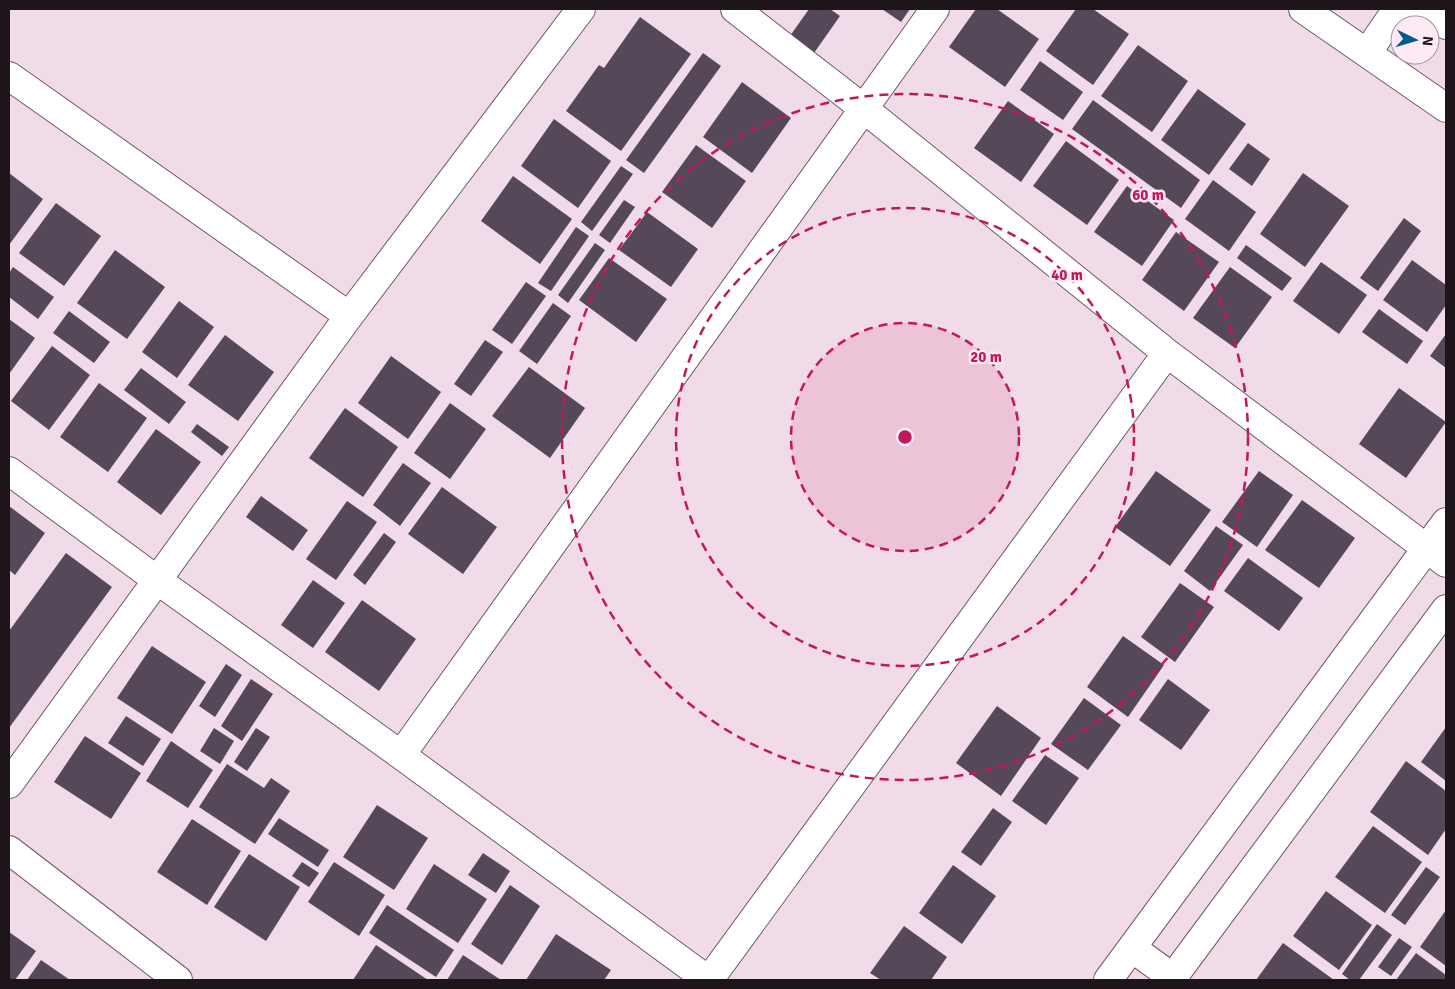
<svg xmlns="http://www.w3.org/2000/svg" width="1455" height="989" viewBox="0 0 1455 989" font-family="Signika,sans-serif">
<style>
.building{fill:#554858}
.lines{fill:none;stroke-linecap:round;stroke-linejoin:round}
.street-casing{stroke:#6e5a66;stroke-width:30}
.street{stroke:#fff;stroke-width:28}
.ring{fill:none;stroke:#c2185b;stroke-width:2.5;stroke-dasharray:9 6}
.centre{fill:#c2185b;stroke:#fdeaf5;stroke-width:2.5}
.ring-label{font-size:15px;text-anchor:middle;font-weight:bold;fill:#c2185b;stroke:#fdeaf5;stroke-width:5;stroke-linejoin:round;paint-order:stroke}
</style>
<rect width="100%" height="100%" fill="#f2dbe9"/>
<!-- building -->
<path class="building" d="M 809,9 L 830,9 L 840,16 L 814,53 L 790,36 Z
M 882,9 L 910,9 L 901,22 Z
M 976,9 L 997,9 L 1039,39 L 1005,87 L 949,47 Z
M 1076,9 L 1093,9 L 1129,34 L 1093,85 L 1046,51 Z
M 640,17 L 691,54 L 621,151 L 566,111 L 599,65 L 604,68 Z
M 1138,45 L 1188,81 L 1152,132 L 1101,96 Z
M 703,53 L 721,66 L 644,173 L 626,160 Z
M 1040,61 L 1083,92 L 1063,120 L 1020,90 Z
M 742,82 L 791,118 L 752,173 L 703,137 Z
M 1198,89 L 1246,124 L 1209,175 L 1161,140 Z
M 1093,100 L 1200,180 L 1181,208 L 1072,129 Z
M 1008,101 L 1054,134 L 1021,182 L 974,148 Z
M 554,119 L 611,161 L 578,208 L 521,166 Z
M 1066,141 L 1119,180 L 1087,225 L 1033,186 Z
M 1248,143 L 1270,159 L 1252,186 L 1229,169 Z
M 696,145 L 746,181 L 712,228 L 662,192 Z
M 621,166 L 633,174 L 592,231 L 581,222 Z
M 9,173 L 43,199 L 9,245 Z
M 1303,173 L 1349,206 L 1305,267 L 1260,234 Z
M 513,176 L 572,219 L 540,264 L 481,221 Z
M 1213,180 L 1256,212 L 1229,251 L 1185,219 Z
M 1127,186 L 1174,220 L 1142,266 L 1094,232 Z
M 624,200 L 635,207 L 610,243 L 599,235 Z
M 56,203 L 101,236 L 64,286 L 19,253 Z
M 647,212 L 698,249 L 671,287 L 619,250 Z
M 1404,218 L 1421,231 L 1378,291 L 1360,278 Z
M 576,227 L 589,236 L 551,291 L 538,283 Z
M 1176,232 L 1219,262 L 1184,311 L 1142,280 Z
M 595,243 L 605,250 L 568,303 L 558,295 Z
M 1246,245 L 1292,278 L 1282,291 L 1237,258 Z
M 115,250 L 165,287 L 127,339 L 77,303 Z
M 609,258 L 667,299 L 636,342 L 579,300 Z
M 1412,260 L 1446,285 L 1446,305 L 1427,332 L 1383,300 Z
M 1321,262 L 1367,295 L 1339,334 L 1293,301 Z
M 13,267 L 54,297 L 38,319 L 9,297 L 9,273 Z
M 1230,267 L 1272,297 L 1235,348 L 1193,318 Z
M 526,282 L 546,296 L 512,344 L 492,330 Z
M 179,301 L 214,327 L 177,378 L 142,352 Z
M 553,303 L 571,316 L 537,364 L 519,351 Z
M 1379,309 L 1423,341 L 1407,364 L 1362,332 Z
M 69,311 L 110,342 L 94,363 L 53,333 Z
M 9,319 L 35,338 L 9,374 Z
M 1446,334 L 1446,368 L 1430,356 Z
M 225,335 L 274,372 L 238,421 L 188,385 Z
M 485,340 L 503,352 L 471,396 L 454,384 Z
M 52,346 L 90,375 L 49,430 L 11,401 Z
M 391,356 L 441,392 L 408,439 L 358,403 Z
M 529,367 L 585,408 L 550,458 L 492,416 Z
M 141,368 L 186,402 L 169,424 L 124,390 Z
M 99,383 L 147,418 L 108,472 L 60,437 Z
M 1399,388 L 1446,422 L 1406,478 L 1359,444 Z
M 450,403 L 486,429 L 450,479 L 414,453 Z
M 345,408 L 398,447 L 363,497 L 309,458 Z
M 197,424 L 229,447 L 222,456 L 191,432 Z
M 156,429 L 201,462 L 161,515 L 117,482 Z
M 403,463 L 431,483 L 400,526 L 373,505 Z
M 1156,471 L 1211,510 L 1170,566 L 1115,527 Z
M 1259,471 L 1293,495 L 1257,547 L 1222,522 Z
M 442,487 L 497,527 L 463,574 L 408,534 Z
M 261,496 L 308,530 L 293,551 L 246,517 Z
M 1302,500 L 1355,538 L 1319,588 L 1265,550 Z
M 347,501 L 377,522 L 336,580 L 306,559 Z
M 9,506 L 45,533 L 15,575 L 9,570 Z
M 1216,526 L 1243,545 L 1210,591 L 1184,571 Z
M 384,533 L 396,542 L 365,585 L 353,575 Z
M 66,553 L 112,587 L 9,728 L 9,631 Z
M 1248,558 L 1303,598 L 1279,631 L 1224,591 Z
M 313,580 L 345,603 L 313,648 L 281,625 Z
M 1180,583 L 1214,607 L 1175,662 L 1141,637 Z
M 362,600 L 416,639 L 379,691 L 325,652 Z
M 1123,636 L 1164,665 L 1128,717 L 1087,687 Z
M 152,646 L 206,682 L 172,734 L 117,698 Z
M 226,664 L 242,675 L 215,717 L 199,706 Z
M 251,679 L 273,694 L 242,741 L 221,726 Z
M 1168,679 L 1210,710 L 1181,750 L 1139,720 Z
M 1084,698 L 1121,725 L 1088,770 L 1051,744 Z
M 997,706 L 1041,738 L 1001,796 L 956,763 Z
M 126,716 L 161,739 L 143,766 L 108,743 Z
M 1446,727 L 1446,781 L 1421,762 Z
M 214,728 L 234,741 L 220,764 L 200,751 Z
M 256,728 L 270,737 L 247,771 L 234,762 Z
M 85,736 L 141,773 L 111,819 L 54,782 Z
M 171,741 L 213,770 L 188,808 L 146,781 Z
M 1045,755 L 1079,778 L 1046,825 L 1012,801 Z
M 1406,761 L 1446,791 L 1446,829 L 1428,855 L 1370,812 Z
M 227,764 L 264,788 L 271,778 L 290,791 L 255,844 L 199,807 Z
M 377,805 L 428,838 L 394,890 L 343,857 Z
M 993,808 L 1012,822 L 981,866 L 961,852 Z
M 279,818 L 329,850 L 318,867 L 268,834 Z
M 192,819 L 241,851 L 207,905 L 157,872 Z
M 1373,826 L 1422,862 L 1385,913 L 1335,877 Z
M 483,853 L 510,871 L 496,893 L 468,875 Z
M 249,854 L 300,887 L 266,941 L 214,907 Z
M 302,862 L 319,873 L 309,887 L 292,876 Z
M 334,862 L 385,895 L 359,936 L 308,902 Z
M 434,864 L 487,899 L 458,943 L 406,909 Z
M 953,865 L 996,896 L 962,944 L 919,913 Z
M 1426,867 L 1440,877 L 1405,925 L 1391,915 Z
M 510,885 L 540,906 L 502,965 L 471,944 Z
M 1326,891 L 1372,925 L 1339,970 L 1293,936 Z
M 387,905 L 454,950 L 436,977 L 369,933 Z
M 1446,910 L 1446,966 L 1420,947 Z
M 1377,924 L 1392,935 L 1359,980 L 1350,980 L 1342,974 Z
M 904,926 L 947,957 L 931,980 L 881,980 L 870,973 Z
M 9,932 L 36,951 L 15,980 L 9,980 Z
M 556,934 L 611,970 L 604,980 L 526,980 Z
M 1399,938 L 1412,947 L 1391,976 L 1378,967 Z
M 1283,943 L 1334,980 L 1256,980 Z
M 376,945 L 428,980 L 353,980 Z
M 1416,953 L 1446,975 L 1446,980 L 1396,980 Z
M 463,955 L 501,980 L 447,980 Z
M 41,960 L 70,980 L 27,980 Z"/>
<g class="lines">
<!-- street casing -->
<g class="street-casing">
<path id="street" d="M 735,9 L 863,108 L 1167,353 L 1446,563
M 1303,9 L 1446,108
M 1421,9 L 1446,25
M 1367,53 L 1397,9
M 9,76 L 349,316
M 9,471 L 157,580 L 401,755 L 708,980
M 401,755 L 935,9
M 9,784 L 349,316 L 581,9
M 9,850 L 178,980
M 1132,948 L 1176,980
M 709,980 L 1167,353
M 1108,980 L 1446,522
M 1171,980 L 1446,609"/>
</g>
<!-- street -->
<use href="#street" class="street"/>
</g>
<!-- distance rings -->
<circle cx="905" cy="437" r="114" fill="#c2185b" fill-opacity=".12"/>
<g class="ring">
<circle cx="905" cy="437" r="114"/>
<circle cx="905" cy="437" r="229"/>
<circle cx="905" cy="437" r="343"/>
</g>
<circle cx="905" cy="437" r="8" class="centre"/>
<g class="ring-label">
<text x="1148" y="200">60 m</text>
<text x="1067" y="280">40 m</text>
<text x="986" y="362">20 m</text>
</g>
<!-- border -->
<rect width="1455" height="989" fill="none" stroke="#1d151a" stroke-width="20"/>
<!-- north arrow -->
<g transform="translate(1415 40) rotate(95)"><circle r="24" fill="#fdeaf5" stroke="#a3959d"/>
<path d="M0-4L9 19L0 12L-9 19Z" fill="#005d8d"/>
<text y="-8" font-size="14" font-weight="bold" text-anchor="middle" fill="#1d151a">N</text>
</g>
</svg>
